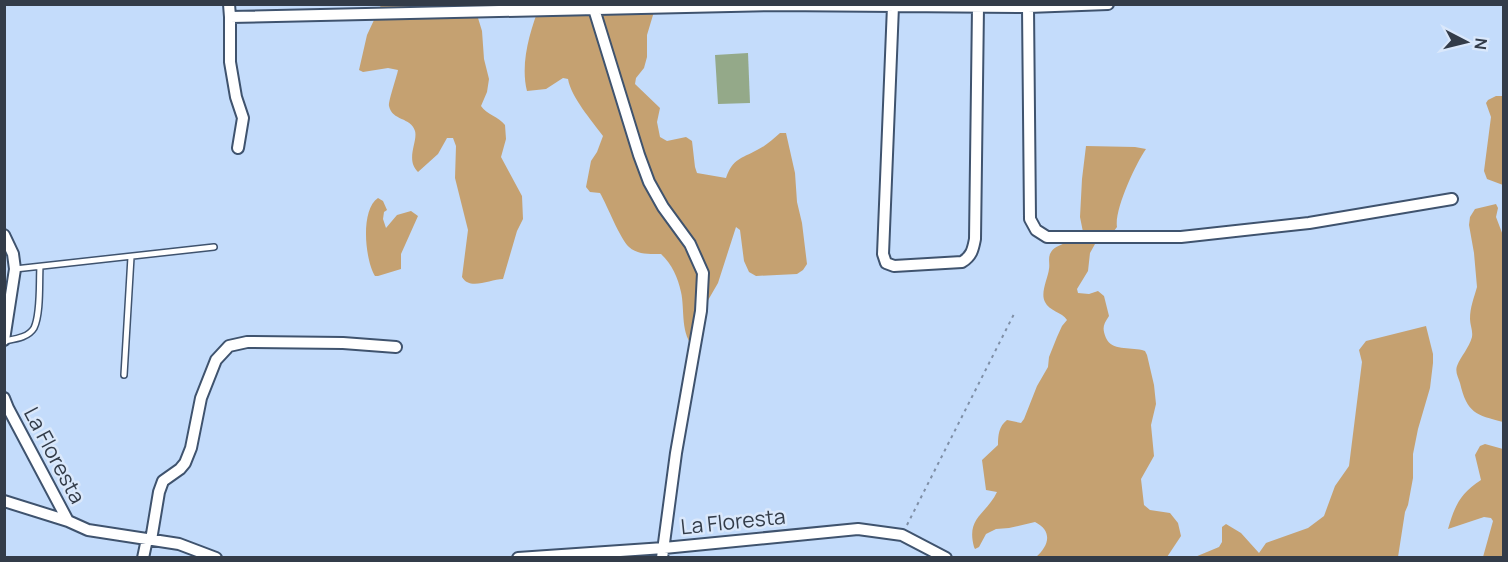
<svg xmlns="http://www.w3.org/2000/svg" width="1508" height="562" viewBox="0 0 1508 562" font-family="Manrope,sans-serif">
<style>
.green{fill:#c5a171}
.building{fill:#94a989}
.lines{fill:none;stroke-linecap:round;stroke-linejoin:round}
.lane-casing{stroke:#3f536e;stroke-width:8}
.street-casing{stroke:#3f536e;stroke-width:14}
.path{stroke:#7f8fa6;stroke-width:2;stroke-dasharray:3 4.5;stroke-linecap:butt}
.lane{stroke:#fff;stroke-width:5}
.street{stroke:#fff;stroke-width:10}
.labels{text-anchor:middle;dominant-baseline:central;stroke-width:5;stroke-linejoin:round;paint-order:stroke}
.street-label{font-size:21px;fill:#333c49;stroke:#dae8fb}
</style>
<rect width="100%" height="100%" fill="#c4dcfb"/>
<!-- green -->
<path class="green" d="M 381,5 L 480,5 L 478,18 L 482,31 L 484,59 L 489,79 L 487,92 L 481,106 C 486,114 499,117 505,125 L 506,139 L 501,157 L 522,196 L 523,219 L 517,231 L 503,279 C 490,279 470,291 462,277 L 468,230 L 455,178 L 456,146 L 453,138 L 447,138 L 438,154 L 418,172 C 405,159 418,142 415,131 C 411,117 392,121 389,106 C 388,102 397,76 398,70 L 388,68 L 363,72 L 359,70 L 367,35 Z
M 540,5 L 656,5 L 647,35 L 647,57 L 644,68 L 636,78 L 635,84 L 660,108 L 657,122 L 660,137 L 667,141 L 686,137 L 692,141 L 695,167 L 697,173 L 726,178 C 733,158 741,159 757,150 C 766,146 773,139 780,133 L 786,133 L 795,173 L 797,202 L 802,223 L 807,264 L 803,270 L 797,274 L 756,276 L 749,272 L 744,261 L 740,230 L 736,227 L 718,283 L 707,302 L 703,337 L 695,348 C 680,336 685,309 681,292 C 678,278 672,264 661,254 C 650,254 638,255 629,247 C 619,237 608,207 600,193 L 590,192 L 586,187 L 591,161 L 597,152 L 603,136 C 592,121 571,97 568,79 L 563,78 L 546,89 L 527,91 C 520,63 530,31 540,5 Z
M 1496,96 L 1503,96 L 1503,185 L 1487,179 L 1484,171 L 1491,117 L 1486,103 L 1488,100 Z
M 1086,146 L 1135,147 L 1146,149 C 1136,163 1114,210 1117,227 L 1114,231 L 1093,230 L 1083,232 L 1080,217 L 1082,179 Z
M 378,198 L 383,201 L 387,210 L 384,212 L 383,219 L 386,228 L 397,215 L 411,211 L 418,216 L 401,254 L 401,269 L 378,276 L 375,276 C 365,260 360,210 378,198 Z
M 1496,204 L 1498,208 L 1496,217 L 1504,238 L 1503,422 C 1476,415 1467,413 1460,383 C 1458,377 1455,372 1457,366 C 1461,356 1469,348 1472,337 C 1473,330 1470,325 1470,319 C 1470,307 1474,298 1477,287 L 1474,253 L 1469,225 L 1470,217 L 1475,209 Z
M 1065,243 L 1095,244 L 1090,253 L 1088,271 L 1077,289 L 1078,293 L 1089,294 L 1098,291 L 1104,296 L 1109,316 C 1103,325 1102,328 1106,338 C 1112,351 1129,347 1142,350 L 1145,351 L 1147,355 L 1154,385 L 1156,404 L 1151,425 L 1154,456 L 1141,479 L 1144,505 L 1150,510 L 1170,513 L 1178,523 L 1181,536 L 1167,557 L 1036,557 C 1049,546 1053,531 1035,522 L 1009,528 L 996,529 L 986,534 L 979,547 L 975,549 L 974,547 C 966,517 986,515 997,492 L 986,490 L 982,460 L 998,445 C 998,435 999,426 1007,420 L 1021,423 L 1024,419 L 1037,386 L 1048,367 L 1049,357 L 1057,337 L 1062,326 L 1067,320 C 1062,312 1049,311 1045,302 C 1040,293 1048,278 1049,269 C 1050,264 1048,259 1050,254 C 1053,247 1059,246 1065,243 Z
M 1426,326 L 1433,354 L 1433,363 L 1430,388 L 1418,429 L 1413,454 L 1413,478 L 1408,505 L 1405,512 L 1398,557 L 1195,557 L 1219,547 L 1222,542 L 1222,527 L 1226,524 L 1241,533 L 1259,553 L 1266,543 L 1308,528 L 1324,516 L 1335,486 L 1349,466 L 1362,362 L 1359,350 L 1366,341 Z
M 1485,444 L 1503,449 L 1503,557 L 1483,557 L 1493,521 L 1491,518 L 1484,517 L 1448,529 C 1455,505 1460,494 1481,480 L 1475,455 L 1480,446 Z"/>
<!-- building -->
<path class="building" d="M 748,53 L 750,103 L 718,104 L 715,55 Z"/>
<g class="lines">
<!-- lane casing -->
<g class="lane-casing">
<path id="lane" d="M 15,269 L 214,247
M 4,341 C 14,339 28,338 34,328 C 41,314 39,282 40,267
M 124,375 L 131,257"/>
</g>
<!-- street casing -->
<g class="street-casing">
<path id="street" d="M 229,4 L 230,17 L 775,5 L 1028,7 L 1108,4
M 893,6 L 883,254 L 886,263 L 894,266 L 962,262 C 972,256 973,249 975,239 L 978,7
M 1028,7 L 1030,219 L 1036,230 L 1047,237 L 1181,237 L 1309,223 L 1452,199
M 594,9 L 639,155 L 649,182 L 663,207 L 690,244 L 703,273 L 701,311 L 676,453 L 662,558
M 230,17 L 230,62 L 236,97 L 243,118 L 238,148
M 4,235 L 13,254 L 15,269 L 4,340
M 4,398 L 8,408 L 68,521 L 88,530 L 179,544 L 216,558
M 4,501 L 68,521
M 151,540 L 159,492 L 163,481 L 180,469 L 185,463 L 191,448 L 201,398 L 216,360 L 229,346 L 247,342 L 343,343 L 396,347
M 143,558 L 147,539
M 518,558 L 664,548 L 858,529 L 902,535 L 946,558"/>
</g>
<!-- path -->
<path class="path" d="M 907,525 L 1014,314"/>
<!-- lane -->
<use href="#lane" class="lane"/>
<!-- street -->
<use href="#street" class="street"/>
</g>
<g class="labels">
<!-- street labels -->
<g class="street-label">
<text transform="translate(55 455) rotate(62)">La Floresta</text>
<text transform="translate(733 521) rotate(-6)">La Floresta</text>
</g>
</g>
<!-- border -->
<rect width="1508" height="562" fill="none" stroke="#333c49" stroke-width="12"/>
<!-- north arrow -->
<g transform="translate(1466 42) rotate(97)" stroke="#dae8fb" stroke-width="4.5" paint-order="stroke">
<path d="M0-4.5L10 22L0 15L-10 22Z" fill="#333c49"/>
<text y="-9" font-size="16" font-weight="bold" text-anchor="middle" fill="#333c49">N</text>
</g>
</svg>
